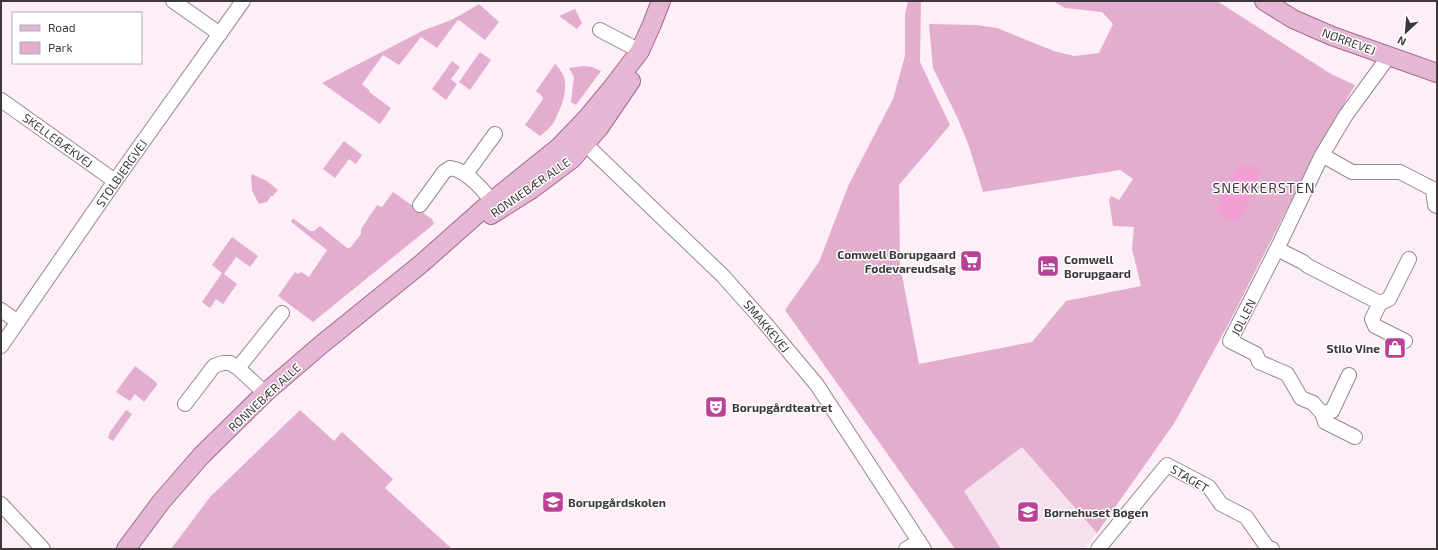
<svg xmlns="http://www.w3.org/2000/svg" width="1438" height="550" viewBox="0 0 1438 550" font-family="'Exo 2',sans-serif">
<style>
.built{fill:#f7e0ee}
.green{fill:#e2adce}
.water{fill:#f39dd5}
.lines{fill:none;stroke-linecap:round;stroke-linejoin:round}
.minor-casing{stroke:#95878f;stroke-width:16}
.major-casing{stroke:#a06b8d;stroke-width:20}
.minor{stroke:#fff;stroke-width:14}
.major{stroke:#e6b6d5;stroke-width:18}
.labels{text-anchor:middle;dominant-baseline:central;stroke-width:3;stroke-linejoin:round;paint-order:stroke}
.street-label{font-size:12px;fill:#3e383b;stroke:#fff}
.poi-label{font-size:12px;font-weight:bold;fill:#3e383b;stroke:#fff;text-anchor:start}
.quarter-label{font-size:14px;letter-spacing:1px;fill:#3e383b;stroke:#fff}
</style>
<rect width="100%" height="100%" fill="#feeef7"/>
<!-- built -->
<path class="built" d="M 1022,446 L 1097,533 L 1084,549 L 1001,549 L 964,491 Z"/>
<!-- green -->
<path class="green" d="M 908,1 L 921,1 L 920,62 L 950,125 L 899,185 L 900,265 L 919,364 L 1032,342 L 1066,301 L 1141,286 L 1132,249 L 1134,227 L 1113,226 L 1109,200 L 1111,196 L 1119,200 L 1133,179 L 1120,170 L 983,192 L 969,146 L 958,119 L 933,68 L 929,24 L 976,25 L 997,28 L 1054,51 L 1074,56 L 1099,53 L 1113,24 L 1102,12 L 1065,8 L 1053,1 L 1217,1 L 1331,74 L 1355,85 L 1316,152 L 1230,321 L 1175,422 L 1097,533 L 1022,447 L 964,491 L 1001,549 L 955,549 L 785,310 L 819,262 L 849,184 L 893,99 L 905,56 L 905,15 Z
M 479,4 L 499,22 L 485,40 L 459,20 L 457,21 L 437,48 L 421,37 L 399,65 L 383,55 L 362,84 L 370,91 L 369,92 L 391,108 L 380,124 L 322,83 L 422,31 L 451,20 L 464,13 Z
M 575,9 L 582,23 L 577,29 L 559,16 Z
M 480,52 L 491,60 L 470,90 L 459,82 Z
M 452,61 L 460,67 L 451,79 L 457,84 L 446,100 L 432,89 Z
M 555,64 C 570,78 566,94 559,111 C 557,114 556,119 554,122 C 551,127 545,132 540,136 L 525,125 L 543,99 L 542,96 L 536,91 Z
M 583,66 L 592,67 L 601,71 L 576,105 L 571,102 L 574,77 L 569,68 Z
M 344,141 L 362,155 L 356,164 L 349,159 L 335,178 L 323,169 Z
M 252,174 L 267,181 L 278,190 L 273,196 L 271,196 L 267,202 L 259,204 L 252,191 L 251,176 Z
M 393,192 L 432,219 L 434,224 L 313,322 L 278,296 L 295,272 L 298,274 L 301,272 L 309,277 L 327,250 L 291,222 L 292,219 L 294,219 L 310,231 L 314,231 L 320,226 L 347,248 L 350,248 L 361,234 L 361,229 L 377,205 L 382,207 Z
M 232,237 L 258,256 L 250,267 L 236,257 L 224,274 L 237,284 L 223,304 L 216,299 L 210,308 L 202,302 L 222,273 L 212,265 Z
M 135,366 L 156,382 L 157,385 L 144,402 L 135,394 L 130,401 L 116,392 Z
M 126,410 L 132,414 L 113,441 L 108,438 L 110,432 Z
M 300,410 L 334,441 L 342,432 L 393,479 L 385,488 L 452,549 L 171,549 L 210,497 Z"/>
<!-- water -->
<path class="water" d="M 1239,166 L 1257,166 L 1261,170 L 1249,200 L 1239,220 C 1231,223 1223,217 1216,212 C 1221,195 1228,179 1239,166 Z"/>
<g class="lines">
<!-- minor casing -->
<g class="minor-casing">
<path id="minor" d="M 173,1 L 220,34
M 600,30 L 640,51
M 1,100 L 115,181
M 579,138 L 723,276 L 764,322 L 817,385 L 924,549
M 1322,155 L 1352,172 L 1400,172 L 1433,189 L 1435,205 L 1437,206
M 466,174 L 495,134
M 420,205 L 444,172 L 450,168 C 468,170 488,195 498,210
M 1277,249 L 1303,262 L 1308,266 L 1380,303 L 1372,319 L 1375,326 L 1405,341
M 1380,303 L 1389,299 L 1409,259
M 1,310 L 18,322
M 1,346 L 115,181 L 243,1
M 238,368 L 265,393
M 185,404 L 214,366 L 223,363 L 230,363 L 238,368 L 282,313
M 1322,413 L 1332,411 L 1349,375
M 1355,437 L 1325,422 L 1322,413 L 1313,403 L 1301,398 L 1287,374 L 1259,362 L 1256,354 L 1230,341 L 1277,249 L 1322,155 L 1346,115 L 1389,56
M 1,504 L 43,549
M 906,549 L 919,541
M 1098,549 L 1167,465 L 1209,487 L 1221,504 L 1246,517 L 1267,547 L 1272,549"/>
</g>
<!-- major casing -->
<g class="major-casing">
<path id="major" d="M 1264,1 L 1293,19 L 1332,36 L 1437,73
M 491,215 L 532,189 L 572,159 L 599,128 L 631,81
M 126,549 L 161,502 L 201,456 L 265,393 L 322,344 L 421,264 L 492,201 L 559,147 L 587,118 L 611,89 L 640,51 L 652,24 L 661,1"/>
</g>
<!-- minor -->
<use href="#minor" class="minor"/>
<!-- major -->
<use href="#major" class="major"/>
</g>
<!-- icons -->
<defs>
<g id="supermarket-square" transform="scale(1.15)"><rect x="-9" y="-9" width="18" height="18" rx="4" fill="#b94196" stroke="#fff"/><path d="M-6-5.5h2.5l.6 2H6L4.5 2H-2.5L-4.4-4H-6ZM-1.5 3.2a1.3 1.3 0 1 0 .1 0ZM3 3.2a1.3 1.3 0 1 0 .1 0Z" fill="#fff"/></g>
<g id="hotel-square" transform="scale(1.15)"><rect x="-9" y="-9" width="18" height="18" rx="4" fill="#b94196" stroke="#fff"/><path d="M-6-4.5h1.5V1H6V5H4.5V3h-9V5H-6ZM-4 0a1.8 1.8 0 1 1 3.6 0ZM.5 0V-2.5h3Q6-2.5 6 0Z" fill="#fff"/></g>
<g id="shop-square" transform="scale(1.15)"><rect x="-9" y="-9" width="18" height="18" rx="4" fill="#b94196" stroke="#fff"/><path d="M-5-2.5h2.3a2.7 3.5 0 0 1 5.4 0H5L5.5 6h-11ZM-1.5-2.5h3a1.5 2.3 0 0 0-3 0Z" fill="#fff"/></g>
<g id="theatre-square" transform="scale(1.15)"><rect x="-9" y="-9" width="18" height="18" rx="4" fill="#b94196" stroke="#fff"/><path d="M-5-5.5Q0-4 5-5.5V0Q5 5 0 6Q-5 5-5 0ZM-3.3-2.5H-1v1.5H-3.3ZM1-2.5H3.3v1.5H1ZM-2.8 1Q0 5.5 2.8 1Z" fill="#fff"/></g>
<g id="school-square" transform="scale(1.15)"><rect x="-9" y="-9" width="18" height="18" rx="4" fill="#b94196" stroke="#fff"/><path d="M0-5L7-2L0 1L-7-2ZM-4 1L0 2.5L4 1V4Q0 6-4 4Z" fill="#fff"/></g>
</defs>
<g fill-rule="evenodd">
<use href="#supermarket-square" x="971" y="261"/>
<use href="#hotel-square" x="1048" y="266"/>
<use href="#shop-square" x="1395" y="348"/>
<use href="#theatre-square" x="716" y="407"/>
<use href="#school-square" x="553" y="502"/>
<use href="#school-square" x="1028" y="512"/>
</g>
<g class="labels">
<!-- street labels -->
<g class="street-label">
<text transform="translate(1349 41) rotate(20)">NØRREVEJ</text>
<text transform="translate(58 140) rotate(36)">SKELLEBÆKVEJ</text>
<text transform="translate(121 173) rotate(-55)">STOLBJERGVEJ</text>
<text transform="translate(530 187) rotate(-35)">RØNNEBÆR ALLE</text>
<text transform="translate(1243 317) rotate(-63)">JOLLEN</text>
<text transform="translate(767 326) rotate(50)">SMAKKEVEJ</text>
<text transform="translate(264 397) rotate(-43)">RØNNEBÆR ALLE</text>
<text transform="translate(1190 478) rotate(31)">STAGET</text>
</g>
<!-- poi labels -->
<g class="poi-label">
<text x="956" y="254" text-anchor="end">Comwell Borupgaard<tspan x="956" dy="14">Fødevareudsalg</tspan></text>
<text x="1064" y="259">Comwell<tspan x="1064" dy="14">Borupgaard</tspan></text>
<text x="1380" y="348" text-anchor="end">Stilo Vine</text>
<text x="732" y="407">Borupgårdteatret</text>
<text x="568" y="502">Borupgårdskolen</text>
<text x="1044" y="512">Børnehuset Bøgen</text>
</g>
<!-- quarter labels -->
<g class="quarter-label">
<text x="1264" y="187">SNEKKERSTEN</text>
</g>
</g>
<!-- border -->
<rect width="1438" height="550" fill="none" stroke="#3e383b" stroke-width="4"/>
<!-- legend -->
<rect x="12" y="12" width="130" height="52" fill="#ffffff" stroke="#b2afb1"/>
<rect x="20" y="25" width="20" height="6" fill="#e6b6d5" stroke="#b2afb1"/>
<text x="48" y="32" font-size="12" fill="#3e383b">Road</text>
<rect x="20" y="42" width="20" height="12" fill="#e2adce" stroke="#b2afb1"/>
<text x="48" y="52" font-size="12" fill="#3e383b">Park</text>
<!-- north arrow -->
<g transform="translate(1406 32) rotate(206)" stroke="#ffffff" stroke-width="3" paint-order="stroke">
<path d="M0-3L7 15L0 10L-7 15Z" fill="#3e383b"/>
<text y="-6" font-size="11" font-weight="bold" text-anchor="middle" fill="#3e383b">N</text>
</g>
</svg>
